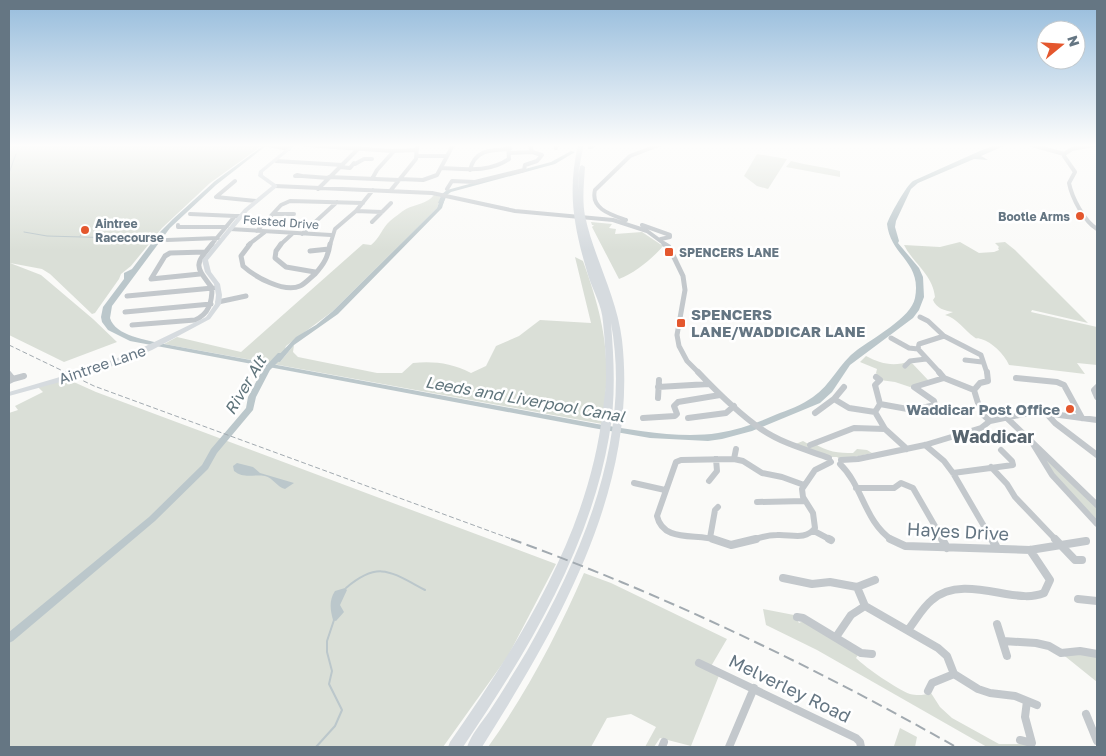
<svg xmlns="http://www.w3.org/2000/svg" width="1106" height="756" viewBox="0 0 1106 756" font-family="'Golos Text',sans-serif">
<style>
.green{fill:#dadfd7}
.water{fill:#bbc7cb}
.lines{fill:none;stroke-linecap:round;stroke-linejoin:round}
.stream-far1{stroke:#bbc7cb;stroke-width:1}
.stream{stroke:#bbc7cb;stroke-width:2}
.river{fill:#bbc7cb;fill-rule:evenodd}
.minor-far3{stroke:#c3c8cc;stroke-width:4}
.minor-far2{stroke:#c3c8cc;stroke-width:5}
.minor-far1{stroke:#c3c8cc;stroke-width:6}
.minor{stroke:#c3c8cc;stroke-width:8}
.major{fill:#d6dbdf;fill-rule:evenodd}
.highway{fill:#d6dbdf;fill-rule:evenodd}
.rail-far1{stroke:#a2aab0;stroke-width:1;stroke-dasharray:5 2.5;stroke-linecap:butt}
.rail{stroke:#a2aab0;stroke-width:2;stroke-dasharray:11 5.5;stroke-linecap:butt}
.poi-dot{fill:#e4572e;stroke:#fff;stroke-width:2}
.labels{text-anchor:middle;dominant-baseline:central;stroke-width:5;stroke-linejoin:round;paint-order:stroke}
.far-poi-label{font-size:12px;font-weight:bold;fill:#657683;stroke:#fff;text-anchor:start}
.far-street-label{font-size:12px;fill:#657683;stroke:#fff}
.poi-label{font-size:15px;font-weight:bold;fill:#657683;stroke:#fff;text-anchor:start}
.street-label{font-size:15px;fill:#657683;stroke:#fff}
.water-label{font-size:16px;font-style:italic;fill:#60757c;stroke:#fff}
.quarter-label{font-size:18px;font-weight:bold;fill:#57646e;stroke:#fff}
.near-street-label{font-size:18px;fill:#657683;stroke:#fff}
</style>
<rect width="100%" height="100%" fill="#fafaf8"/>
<!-- green -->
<path class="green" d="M 9,145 L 263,145 L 210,183 L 162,228 L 131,266 L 121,274 L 119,279 L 95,313 L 92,314 L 50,274 L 42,269 L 10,263 L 41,275 L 93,319 L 117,342 L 64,362 L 9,335 Z
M 757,154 L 787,159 L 768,189 L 757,186 L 744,176 Z
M 791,161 C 806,165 823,167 840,171 L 840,177 L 786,167 Z
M 434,195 L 441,197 L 437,208 L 333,311 L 286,346 L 280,362 L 294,345 L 293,352 L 298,357 L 377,373 L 402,373 L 413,363 C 433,361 452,363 471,373 L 486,366 L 496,346 L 519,336 L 540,320 L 591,323 L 575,257 L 583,261 C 605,322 612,360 602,424 L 164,344 L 177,337 L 241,352 L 363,244 L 371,245 C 380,238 382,228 390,221 C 395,217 401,212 406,209 C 416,204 427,204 434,195 Z
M 591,222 L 612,224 L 609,228 L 616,229 L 615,234 L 642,232 L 663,246 C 653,258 635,273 619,279 L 592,227 L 594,225 L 592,225 Z
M 960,242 L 979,253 L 947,255 L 994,252 L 999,250 L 998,248 L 999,247 L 995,243 L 1005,242 L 1015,250 L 1088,323 L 1032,310 L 1031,312 L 1097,327 L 1097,365 L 1077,363 L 1085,374 L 1009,365 C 1004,354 992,342 981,339 C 976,337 978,340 974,337 C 964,330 957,318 945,315 L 953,312 C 945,311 936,308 933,300 L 935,297 C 933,275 913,263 904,245 L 940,247 Z
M 866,356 C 881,364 894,367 910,361 L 929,381 L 910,387 L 895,382 L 880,380 L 876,373 L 877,369 L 860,362 Z
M 67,379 L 96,392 L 556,564 L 508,656 L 443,747 L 9,747 L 9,413 L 18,410 L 15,406 L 43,392 L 38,387 Z
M 803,441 L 810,445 L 814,443 C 826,452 839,453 853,453 L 857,449 L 867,450 L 872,453 L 841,460 L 837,457 L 830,457 L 793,445 Z
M 1033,442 L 1097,507 L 1097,523 L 1052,475 Z
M 584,573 L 611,583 L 727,639 L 710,668 L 720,673 L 691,746 L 660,738 L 654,747 L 645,747 L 656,727 L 631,714 L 607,718 L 591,747 L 488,747 C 526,694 558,633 584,573 Z
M 763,609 L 794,615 L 799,623 L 803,621 L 858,655 L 856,658 C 866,668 897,689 910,694 C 918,696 924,695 931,693 L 940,707 L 952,718 L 999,744 L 1026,744 L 1032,747 L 987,747 L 817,650 L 766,625 Z
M 1061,653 L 1097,655 L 1097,682 Z
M 900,728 L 917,737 L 915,747 L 895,747 L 894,746 Z"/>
<!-- water -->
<path class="water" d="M 267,145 L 216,185 L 170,228 L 112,306 L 110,318 C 115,336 147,340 164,344 L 597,424 C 634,430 680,439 718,433 C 738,430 757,423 775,415 C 788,410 802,405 813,397 C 831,385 839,363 857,350 C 873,338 911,318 915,298 C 922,261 891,257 887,224 C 890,215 906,186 913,181 L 982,150 L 996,145 L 1006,145 L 981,156 L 988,160 L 974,159 L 918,183 L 911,189 L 896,221 L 895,227 L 899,241 L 898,243 L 919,268 L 923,277 L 924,297 L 919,310 L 913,318 L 850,365 L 832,392 L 820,403 L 752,431 L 722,439 L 708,441 L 650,438 L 593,428 L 130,341 L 108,330 L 102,322 L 101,317 L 103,307 L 124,279 L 124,273 L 132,269 L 160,232 L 173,219 L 215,181 L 263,146 Z
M 441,197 L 445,198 L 442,208 L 338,314 L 294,345 L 280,362 L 273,361 L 296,337 L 316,325 L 333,311 L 437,208 Z
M 237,463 L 253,467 L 260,473 L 294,483 L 285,489 C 277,487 273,478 265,476 C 253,474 244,479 234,471 L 233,466 Z
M 345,588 L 347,590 L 340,605 L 344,612 L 336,621 L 333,620 C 330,609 329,600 335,591 Z"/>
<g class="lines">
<!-- stream-far1 -->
<path class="stream-far1" d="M 9,173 L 16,154
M 24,232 L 47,236 L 116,238
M 80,236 L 85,229"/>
<!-- stream -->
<path class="stream" d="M 346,588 C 379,560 391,572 425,590
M 316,747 L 335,726 L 342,710 L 329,684 L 332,671 L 327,652 L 327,641 L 334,620"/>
<!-- river -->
<path class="river" d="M 592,145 L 597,145 L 592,149 L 588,149 L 588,147 Z
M 571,151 L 575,152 L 555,164 L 451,192 L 447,195 L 443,204 L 438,203 L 442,194 L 447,190 L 551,162 Z
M 278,353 L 284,353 L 285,355 L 270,370 L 256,397 L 253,410 L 217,453 L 208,469 L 155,521 L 13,641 L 9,643 L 9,632 L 149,517 L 202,465 L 211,449 L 246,408 L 248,397 L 263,369 Z"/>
<!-- minor-far3 -->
<path class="minor-far3" d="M 268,145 L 289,149
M 306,145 L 392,151 L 417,150
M 532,145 L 530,145 L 532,152
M 1032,145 L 1064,154
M 1093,145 L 1072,149 L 1064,154 L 1064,156 L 1075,172 L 1069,183 C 1072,198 1084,221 1097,229
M 556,148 L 557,145
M 417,156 L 447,156
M 276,161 L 343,165
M 355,164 L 364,159 L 372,159
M 340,167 L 350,168 L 354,163
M 441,168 C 465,169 489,173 509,159 L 508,145
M 470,170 C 475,149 492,150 510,149
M 297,175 L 302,176 L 295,176 Z
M 302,176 L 329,178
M 329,177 L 399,180
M 372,179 L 377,170 L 394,151
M 400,179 L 423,180 L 437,175 L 453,145
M 235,181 L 216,197 L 256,201
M 275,186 L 432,193 L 515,211 L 613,220 L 647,231 L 666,245
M 318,189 L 358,149
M 447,189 L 452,181 L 475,182 L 524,170 L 525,165 L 537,161 L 542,155 L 532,152 L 510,153
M 391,190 L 416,159 L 417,145
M 356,211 L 382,212
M 190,214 L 235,216
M 273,214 L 294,214
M 626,220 C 612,215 590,209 595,190 L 630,156 L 659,145
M 372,222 L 391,203
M 178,225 L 178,227 L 224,227
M 642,225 L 670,235 L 670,237 L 661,239
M 230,229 L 331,235
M 257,231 L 281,205 L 290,201 L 363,203
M 302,234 L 337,202
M 167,240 L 218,238
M 211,245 L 235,216 L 241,216
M 248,245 L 265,232
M 280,245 L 292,234
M 330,245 L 335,229 L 356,211 L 373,190"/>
<!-- minor-far2 -->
<path class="minor-far2" d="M 250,244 L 241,256 L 243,266 C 255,277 284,293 300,286 C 305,284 310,278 315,274 C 324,264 328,257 330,244
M 281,244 L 276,251 L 275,258 L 286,267 L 315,272
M 664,244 L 669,247 L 683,276 L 685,290 L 677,335 L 679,346 L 687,361 L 699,373
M 310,251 L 329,249
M 200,274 L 151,279 L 165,256 L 170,253 L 205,252
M 127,296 L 213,288
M 218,302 L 246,296
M 125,312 L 211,304
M 920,317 L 928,321 L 944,336 L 981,355 L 987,373
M 132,325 L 195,320 C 209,314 212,302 212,288 C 195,265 194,266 212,244
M 891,338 L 909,348 L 918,349
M 965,360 L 982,362
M 905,366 L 910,361 L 926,359
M 940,373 L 918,349 L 919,344 L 944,336"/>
<!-- minor-far1 -->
<path class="minor-far1" d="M 698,372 C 717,392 738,413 761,429 C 781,443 807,450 829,458
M 939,372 L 944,378 L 974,390
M 987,372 L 988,381 L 980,383 L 974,390 L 981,413 L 990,421
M 9,374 L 13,379 L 9,381
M 876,377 L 880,380 L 875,385 L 880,404 L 875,412 L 885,429 L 907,449
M 1016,378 L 1057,382 L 1064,385 L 1082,418
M 13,379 L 24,376
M 658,387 L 709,384
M 1097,387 L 1094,390 L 1097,397
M 658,398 L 659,380
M 834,399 L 849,408 L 875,412
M 880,404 L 913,410 L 935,405 L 934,401 L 914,387 L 944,378
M 815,413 L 834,399 L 844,387
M 1046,413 L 1055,423 L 1097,455
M 643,418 L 675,416 L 677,414 L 674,406 L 678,402 L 720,395
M 688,418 L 726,413 L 734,406
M 1008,419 L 1097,505
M 1033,444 L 1052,475 L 1097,524
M 810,445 L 854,428 L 885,429
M 925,445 L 944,461 L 953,473 L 992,540
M 734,459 L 736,449
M 841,460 L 858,459 L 925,445 L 981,428 L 990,421 L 1024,414 L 1052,414 L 1097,420
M 840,464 C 863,486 864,521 892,540
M 991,467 L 1007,484 L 1015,497 L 1056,540
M 953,473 L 1013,465 L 1012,461 L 1001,450
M 709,481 L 717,471 L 716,459
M 634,483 L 665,490
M 856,488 L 894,488 L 901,483 L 913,488 L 943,540
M 757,502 L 805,501
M 814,531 L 831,540
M 710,538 L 715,510 L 718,507
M 716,540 C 697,533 663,543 657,516 L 676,462 L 681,460 L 734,459 L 743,461 L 762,473 L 782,477 L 804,485
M 753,540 C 761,537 768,535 777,535 C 791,534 805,541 815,528 L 813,513 L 803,497 L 802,489 L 815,470 L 831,462"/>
<!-- minor -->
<path class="minor" d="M 713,539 L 731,545 L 756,539
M 829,539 L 831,540
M 890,539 L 905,546 L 1030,550 L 1086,541
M 942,539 L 947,548
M 992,539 L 997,548
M 1055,539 L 1075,560 L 1082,560
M 783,578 L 812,584 L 830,582 L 857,587 L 865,606
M 857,587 L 875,580
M 1078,599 L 1097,601
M 865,606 L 938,648 L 947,656 L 954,674 L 978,689 L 990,693 L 1015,696 L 1037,705
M 797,617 L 803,618 L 861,653 L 872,654
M 997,624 L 1007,656
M 908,630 C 916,620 922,608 932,600 C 952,582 983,590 1006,594 C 1019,596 1032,598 1044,593 L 1050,580 L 1030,550
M 836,637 L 851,615 L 865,606
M 1003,641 L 1036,643 L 1049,646 L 1061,653 L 1080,651 L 1097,654
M 699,663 L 856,738 L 860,742 L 861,747
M 928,691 L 932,683 L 954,674
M 1086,714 L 1097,741
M 1020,740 L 1032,743 L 1025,717 L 1027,701
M 662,747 L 664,742
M 729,747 L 754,688"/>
<!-- major -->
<path class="major" d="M 291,145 L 296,145 L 263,172 L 263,175 L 277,185 L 277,187 L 248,211 L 208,260 L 211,272 L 220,284 L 222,295 L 221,304 L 210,319 L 152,350 L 126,361 L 93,373 L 9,396 L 9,392 L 87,369 L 120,357 L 146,346 L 206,317 L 215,304 L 216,295 L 214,284 L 205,272 L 202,260 L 244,209 L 272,186 L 258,176 L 259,171 Z"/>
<!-- highway -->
<path class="highway" d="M 578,145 L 584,145 C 580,160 578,174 578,190 L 579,167 L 582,165 L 585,167 C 584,183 582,200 585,216 C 594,258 617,297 622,340 C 639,488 558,626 482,747 L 467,747 C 471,735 481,723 489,712 C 502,692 515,671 527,651 C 583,553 632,438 611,323 C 614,361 616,399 609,437 C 589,551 527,652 463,747 L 448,747 L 450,742 C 520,641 589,534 603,409 C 604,399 606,389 606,379 C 606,360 605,340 603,322 C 602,305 593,291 588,275 C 574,228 567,193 578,145 Z"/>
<!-- rail-far1 -->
<path class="rail-far1" d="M 9,345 L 94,386 L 514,540"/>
<!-- rail -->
<path class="rail" d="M 511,539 C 665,595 813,666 956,747"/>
</g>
<!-- sky -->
<linearGradient id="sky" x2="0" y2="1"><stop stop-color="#96bcdc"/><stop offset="0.58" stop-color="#fdfdfc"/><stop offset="1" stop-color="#fdfdfc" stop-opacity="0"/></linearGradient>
<rect width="1106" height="251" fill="url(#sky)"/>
<!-- markers -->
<g class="poi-dot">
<circle cx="1080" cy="216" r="5"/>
<circle cx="85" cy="230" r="5"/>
<rect x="664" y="247" width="10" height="10" rx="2.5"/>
<rect x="676" y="318" width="10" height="10" rx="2.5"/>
<circle cx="1070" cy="409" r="5"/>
</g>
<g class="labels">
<!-- far-poi labels -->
<g class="far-poi-label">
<text x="1070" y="216" text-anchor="end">Bootle Arms</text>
<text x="95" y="223">Aintree<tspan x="95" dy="14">Racecourse</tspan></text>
<text x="679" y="252">SPENCERS LANE</text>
</g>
<!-- far-street labels -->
<g class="far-street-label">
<text transform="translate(281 222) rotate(4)">Felsted Drive</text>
</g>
<!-- poi labels -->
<g class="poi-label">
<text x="691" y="314">SPENCERS<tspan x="691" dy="17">LANE/WADDICAR LANE</tspan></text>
<text x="1060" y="409" text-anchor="end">Waddicar Post Office</text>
</g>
<!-- street labels -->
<g class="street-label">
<text transform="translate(102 364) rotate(-19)">Aintree Lane</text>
</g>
<!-- water labels -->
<g class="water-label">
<text transform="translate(245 385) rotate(-59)">River Alt</text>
<text transform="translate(525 399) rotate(10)">Leeds and Liverpool Canal</text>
</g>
<!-- quarter labels -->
<g class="quarter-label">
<text x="993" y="436">Waddicar</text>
</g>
<!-- near-street labels -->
<g class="near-street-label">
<text transform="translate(958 531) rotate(3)">Hayes Drive</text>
<text transform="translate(790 688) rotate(26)">Melverley Road</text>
</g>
</g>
<!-- border -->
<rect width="1106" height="756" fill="none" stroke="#657683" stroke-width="20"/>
<!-- north arrow -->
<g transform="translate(1061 45) rotate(72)"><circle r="24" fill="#ffffff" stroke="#c1c8cd"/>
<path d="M0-4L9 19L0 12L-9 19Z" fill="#e4572e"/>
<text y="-8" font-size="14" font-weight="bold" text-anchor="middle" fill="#657683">N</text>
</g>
</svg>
